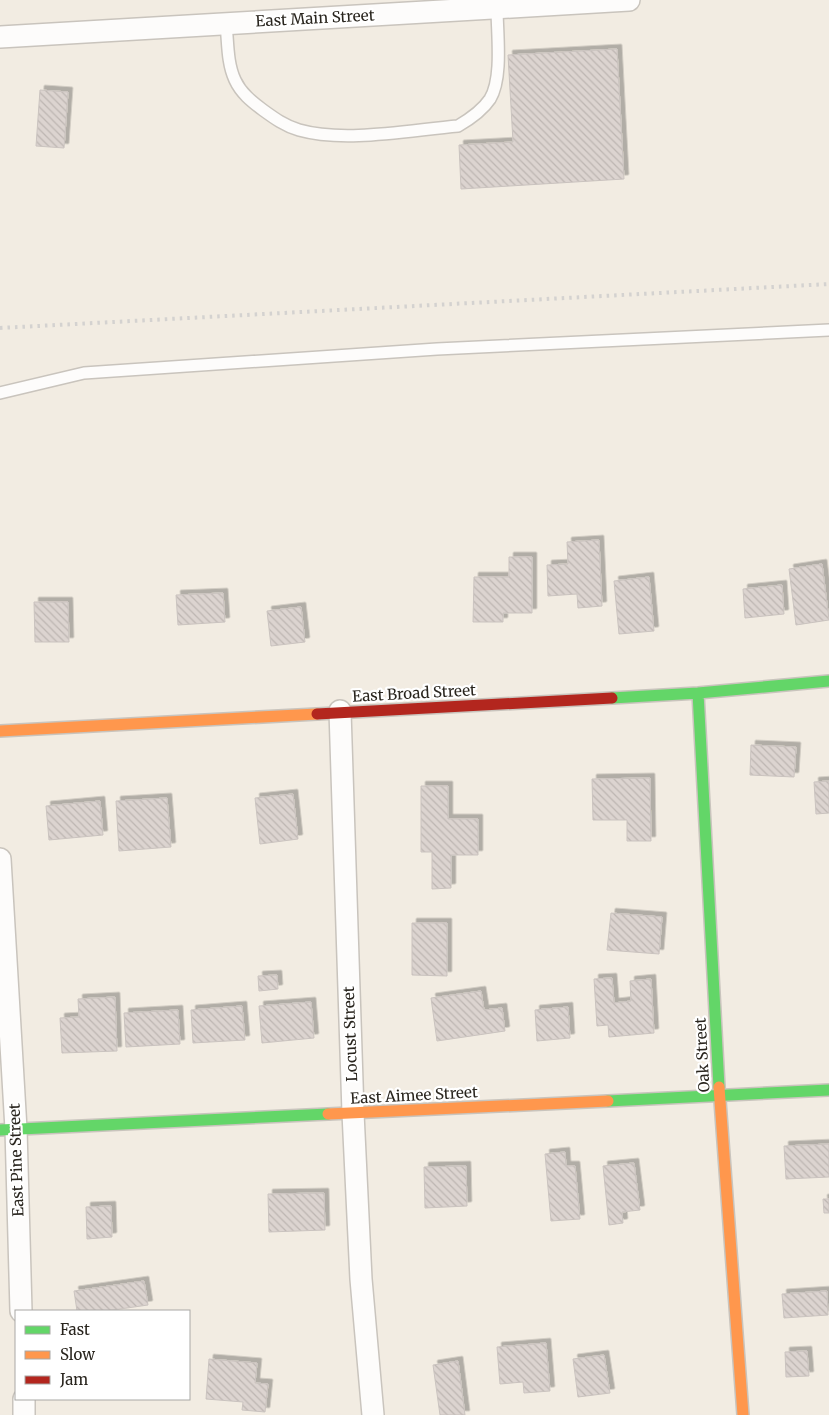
<svg xmlns="http://www.w3.org/2000/svg" width="829" height="1415" viewBox="0 0 829 1415" font-family="Merriweather,serif">
<style>
.building{fill:url(#building-back-hatch);stroke:#cac3bf;filter:url(#shadow)}
.lines{fill:none;stroke-linecap:round;stroke-linejoin:round}
.lane-casing{stroke:#c9c4bd;stroke-width:14}
.street-casing{stroke:#c9c4bd;stroke-width:24}
.fast-casing{stroke:#c9c4bd;stroke-width:14}
.slow-casing{stroke:#c9c4bd;stroke-width:14}
.jam-casing{stroke:#c9c4bd;stroke-width:14}
.lane{stroke:#fdfcfb;stroke-width:11}
.street{stroke:#fdfcfb;stroke-width:21}
.fast{stroke:#63d668;stroke-width:11}
.slow{stroke:#ff974d;stroke-width:11}
.jam{stroke:#b3261e;stroke-width:11}
.rail{stroke:#d4d2d0;stroke-width:4;stroke-dasharray:2.5 5;stroke-linecap:butt}
.labels{text-anchor:middle;dominant-baseline:central;stroke-width:4.5;stroke-linejoin:round;paint-order:stroke}
.street-label{font-size:15px;fill:#29251e;stroke:#fff}
</style>
<defs>
<pattern id="building-back-hatch" width="6" height="6" patternUnits="userSpaceOnUse" patternTransform="scale(1.25)"><rect width="6" height="6" fill="#dcd4d0"/><path d="M-1 5l2 2M0 0l6 6M5-1l2 2" fill="none" stroke="#bdb6b2"/></pattern>
<filter id="shadow"><feDropShadow dx="4.5" dy="-4.5" stdDeviation="0" flood-color="#0004"/></filter>
</defs>
<rect width="100%" height="100%" fill="#f2ece2"/>
<!-- building -->
<path class="building" d="M 617,49 L 624,179 L 461,189 L 459,145 L 513,142 L 508,55 Z
M 40,90 L 68,92 L 64,148 L 36,146 Z
M 599,540 L 602,606 L 578,608 L 577,594 L 548,596 L 547,565 L 568,564 L 567,542 Z
M 509,557 L 532,557 L 532,613 L 503,613 L 503,622 L 473,622 L 474,577 L 509,577 Z
M 822,564 L 829,620 L 796,625 L 789,569 Z
M 649,577 L 654,631 L 619,634 L 614,581 Z
M 782,585 L 784,614 L 745,618 L 743,589 Z
M 223,593 L 225,622 L 178,625 L 176,595 Z
M 34,602 L 68,602 L 69,642 L 35,642 Z
M 301,607 L 305,642 L 271,646 L 267,611 Z
M 751,745 L 796,747 L 794,777 L 750,775 Z
M 650,778 L 651,841 L 627,841 L 627,820 L 593,820 L 592,779 Z
M 829,781 L 829,813 L 816,814 L 814,782 Z
M 421,786 L 448,786 L 448,819 L 478,819 L 478,855 L 451,855 L 451,888 L 432,889 L 432,852 L 421,852 Z
M 293,794 L 298,839 L 260,844 L 255,798 Z
M 167,798 L 171,847 L 119,851 L 116,801 Z
M 100,801 L 103,835 L 49,840 L 46,806 Z
M 611,913 L 662,917 L 659,954 L 607,950 Z
M 412,923 L 447,923 L 447,976 L 412,975 Z
M 277,975 L 278,989 L 259,991 L 258,976 Z
M 612,978 L 614,1003 L 631,1001 L 630,981 L 651,979 L 654,1033 L 609,1037 L 608,1025 L 597,1026 L 594,979 Z
M 481,991 L 484,1010 L 502,1008 L 505,1031 L 437,1041 L 431,998 Z
M 115,997 L 117,1051 L 62,1053 L 60,1018 L 79,1017 L 78,999 Z
M 311,1002 L 314,1038 L 262,1043 L 259,1006 Z
M 242,1006 L 245,1040 L 193,1043 L 191,1010 Z
M 568,1007 L 570,1038 L 537,1041 L 535,1010 Z
M 178,1010 L 180,1044 L 126,1047 L 124,1013 Z
M 829,1144 L 829,1177 L 786,1179 L 784,1146 Z
M 565,1152 L 566,1166 L 575,1166 L 580,1219 L 551,1221 L 545,1154 Z
M 634,1163 L 640,1210 L 622,1212 L 623,1223 L 609,1225 L 603,1166 Z
M 466,1166 L 467,1206 L 425,1208 L 424,1167 Z
M 324,1193 L 325,1230 L 269,1232 L 268,1194 Z
M 823,1199 L 829,1199 L 829,1213 L 824,1213 Z
M 111,1206 L 112,1237 L 87,1239 L 86,1207 Z
M 144,1281 L 148,1305 L 106,1311 L 77,1311 L 74,1291 Z
M 827,1291 L 828,1315 L 784,1318 L 782,1294 Z
M 546,1343 L 550,1391 L 524,1393 L 523,1382 L 500,1384 L 497,1347 Z
M 807,1351 L 809,1376 L 786,1377 L 785,1352 Z
M 604,1355 L 610,1393 L 578,1397 L 573,1359 Z
M 209,1359 L 257,1363 L 255,1383 L 268,1384 L 265,1412 L 242,1410 L 243,1402 L 206,1399 Z
M 458,1361 L 465,1415 L 440,1415 L 433,1365 Z"/>
<g class="lines">
<!-- lane casing -->
<g class="lane-casing">
<path id="lane" d="M 226,24 C 228,42 227,63 235,80 C 241,93 251,101 263,110 C 274,118 285,126 299,130 C 345,143 410,130 458,126 C 470,119 482,111 490,99 C 503,78 497,33 497,8
M 0,393 L 84,373 L 437,349 L 829,330"/>
</g>
<!-- street casing -->
<g class="street-casing">
<path id="street" d="M 0,37 L 629,0
M 340,711 L 353,1113 L 361,1279 L 373,1415
M 0,859 L 16,1129 L 21,1311
M 24,1399 L 24,1415"/>
</g>
<!-- fast casing -->
<g class="fast-casing">
<path id="fast" d="M 698,693 L 719,1087
M 612,698 L 698,693 L 829,681
M 608,1101 L 829,1090
M 0,1130 L 328,1114"/>
</g>
<!-- slow casing -->
<g class="slow-casing">
<path id="slow" d="M 0,731 L 317,714
M 719,1087 L 743,1415
M 328,1114 L 608,1101"/>
</g>
<!-- jam casing -->
<g class="jam-casing">
<path id="jam" d="M 317,714 L 612,698"/>
</g>
<!-- lane -->
<use href="#lane" class="lane"/>
<!-- street -->
<use href="#street" class="street"/>
<!-- fast -->
<use href="#fast" class="fast"/>
<!-- slow -->
<use href="#slow" class="slow"/>
<!-- jam -->
<use href="#jam" class="jam"/>
<!-- rail -->
<path class="rail" d="M 0,328 L 829,284"/>
</g>
<g class="labels">
<!-- street labels -->
<g class="street-label">
<text transform="translate(315 18) rotate(-3)">East Main Street</text>
<text transform="translate(414 693) rotate(-3)">East Broad Street</text>
<text transform="translate(350 1034) rotate(-92)">Locust Street</text>
<text transform="translate(702 1055) rotate(-93)">Oak Street</text>
<text transform="translate(414 1095) rotate(-3)">East Aimee Street</text>
<text transform="translate(16 1160) rotate(-92)">East Pine Street</text>
</g>
</g>
<!-- legend -->
<rect x="15" y="1310" width="175" height="90" fill="#ffffff" stroke="#a9a8a5"/>
<rect x="25" y="1326" width="25" height="8" fill="#63d668" stroke="#a9a8a5"/>
<text x="60" y="1335" font-size="15" fill="#29251e">Fast</text>
<rect x="25" y="1351" width="25" height="8" fill="#ff974d" stroke="#a9a8a5"/>
<text x="60" y="1360" font-size="15" fill="#29251e">Slow</text>
<rect x="25" y="1376" width="25" height="8" fill="#b3261e" stroke="#a9a8a5"/>
<text x="60" y="1385" font-size="15" fill="#29251e">Jam</text>
</svg>
